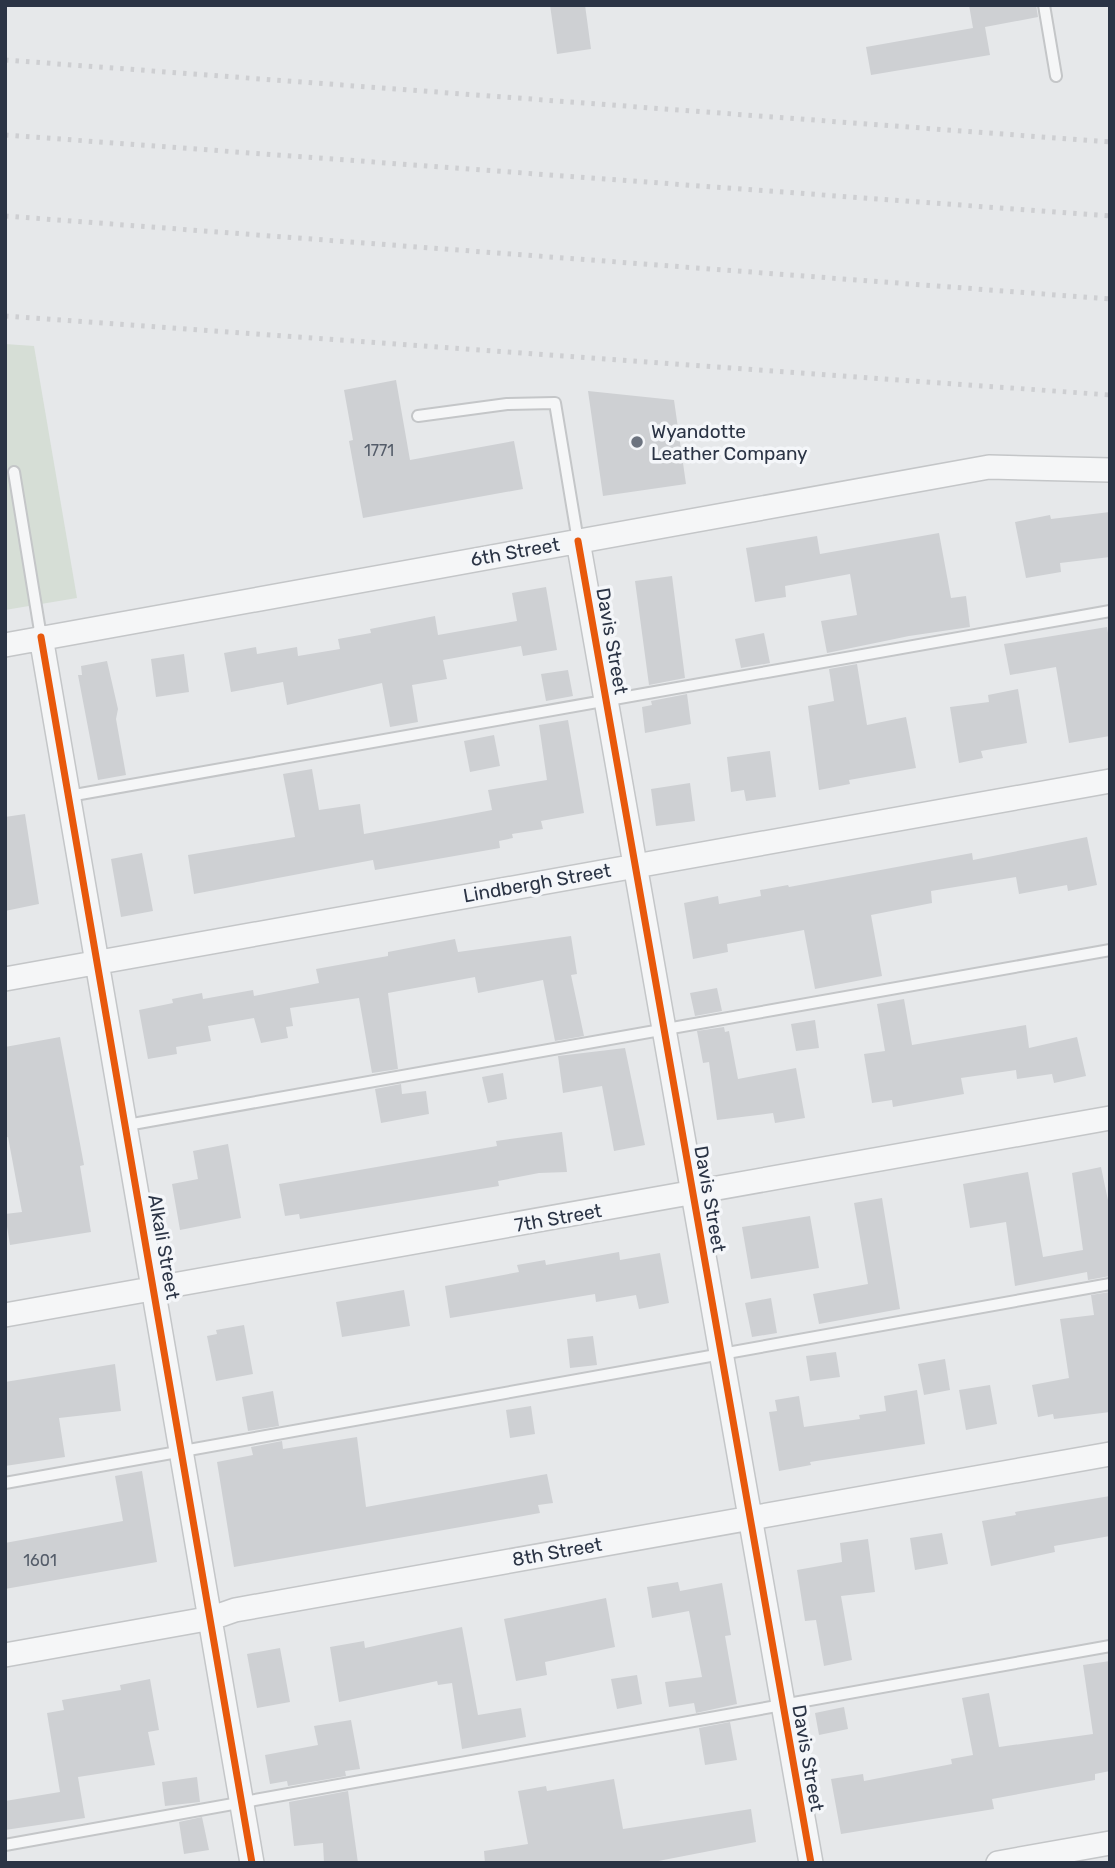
<svg xmlns="http://www.w3.org/2000/svg" width="1115" height="1868" viewBox="0 0 1115 1868" font-family="Rubik,sans-serif">
<style>
.green{fill:#d6ded6}
.building{fill:#ced0d3}
.lines{fill:none;stroke-linecap:round;stroke-linejoin:round}
.lane-casing{stroke:#c4c6c8;stroke-width:14}
.street-casing{stroke:#c4c6c8;stroke-width:26}
.lane{stroke:#f5f6f7;stroke-width:10}
.street{stroke:#f5f6f7;stroke-width:23}
.rail{stroke:#cecfd2;stroke-width:5;stroke-dasharray:3.5 7;stroke-linecap:butt}
.cycleway-casing{stroke:#f4f6f9;stroke-width:11}
.cycleway{stroke:#e8590c;stroke-width:7}
.poi-dot{fill:#6c737f;stroke:#f4f6f9;stroke-width:2.5}
.labels{text-anchor:middle;dominant-baseline:central;stroke-width:7;stroke-linejoin:round;paint-order:stroke}
.number-label{font-size:16px;fill:#545c69}
.poi-label{font-size:19px;fill:#2b3445;stroke:#f4f6f9;text-anchor:start}
.street-label{font-size:19px;fill:#2b3445;stroke:#f4f6f9}
</style>
<rect width="100%" height="100%" fill="#e6e8ea"/>
<!-- green -->
<path class="green" d="M 5,344 L 34,346 L 77,598 L 5,610 Z"/>
<!-- building -->
<path class="building" d="M 550,5 L 585,5 L 591,49 L 557,54 Z
M 969,5 L 1036,5 L 1038,17 L 985,27 L 990,55 L 871,75 L 866,47 L 973,28 Z
M 396,380 L 410,460 L 514,441 L 523,489 L 363,518 L 349,441 L 353,440 L 344,390 Z
M 588,391 L 674,400 L 686,484 L 603,496 Z
M 1110,512 L 1110,557 L 1060,563 L 1061,572 L 1026,578 L 1015,522 L 1050,515 L 1051,519 Z
M 939,533 L 951,598 L 966,596 L 970,627 L 909,636 L 827,653 L 821,621 L 857,615 L 850,574 L 785,586 L 786,597 L 755,602 L 746,548 L 817,536 L 820,554 Z
M 672,576 L 685,678 L 649,685 L 635,581 Z
M 546,587 L 557,650 L 523,656 L 521,646 L 443,660 L 447,679 L 412,685 L 418,722 L 390,727 L 382,683 L 287,705 L 283,682 L 231,692 L 224,653 L 256,647 L 257,654 L 297,647 L 298,656 L 340,649 L 338,639 L 371,633 L 370,629 L 435,616 L 438,635 L 517,621 L 512,593 Z
M 1107,627 L 1110,645 L 1110,736 L 1069,743 L 1056,667 L 1010,675 L 1004,644 Z
M 764,633 L 770,663 L 741,668 L 735,639 Z
M 184,654 L 189,692 L 156,697 L 151,659 Z
M 107,661 L 118,709 L 116,719 L 126,775 L 98,780 L 78,675 L 82,675 L 81,666 Z
M 857,664 L 867,725 L 906,717 L 916,768 L 849,780 L 850,784 L 819,790 L 808,706 L 834,701 L 829,669 Z
M 568,670 L 573,696 L 546,701 L 541,674 Z
M 1018,689 L 1027,743 L 981,751 L 983,758 L 959,763 L 950,707 L 989,702 L 988,695 Z
M 687,694 L 691,724 L 645,733 L 642,707 L 652,705 L 651,701 Z
M 568,720 L 584,813 L 541,821 L 543,829 L 512,834 L 513,838 L 499,841 L 500,848 L 375,870 L 373,860 L 194,894 L 188,855 L 295,837 L 283,774 L 312,769 L 319,810 L 360,804 L 364,834 L 435,821 L 492,810 L 488,790 L 547,780 L 539,725 Z
M 494,735 L 500,766 L 470,772 L 464,741 Z
M 770,751 L 776,797 L 746,801 L 744,790 L 731,792 L 727,757 Z
M 690,783 L 695,821 L 656,826 L 651,789 Z
M 25,814 L 39,904 L 5,911 L 5,817 Z
M 1087,837 L 1097,885 L 1068,891 L 1067,885 L 1019,894 L 1016,877 L 931,891 L 932,903 L 871,915 L 882,976 L 815,989 L 804,930 L 727,944 L 728,952 L 693,959 L 684,903 L 718,896 L 719,904 L 761,896 L 760,890 L 788,885 L 789,887 L 972,853 L 973,860 Z
M 142,853 L 153,911 L 121,917 L 111,859 Z
M 571,936 L 577,974 L 571,975 L 584,1036 L 555,1041 L 543,980 L 478,993 L 475,977 L 388,993 L 398,1069 L 372,1073 L 359,998 L 290,1008 L 293,1026 L 286,1027 L 288,1038 L 261,1043 L 254,1018 L 208,1026 L 211,1041 L 176,1047 L 177,1054 L 148,1059 L 139,1010 L 173,1003 L 172,999 L 202,993 L 203,999 L 253,990 L 254,996 L 319,983 L 316,969 L 388,956 L 388,952 L 455,939 L 458,952 Z
M 717,988 L 722,1011 L 695,1016 L 690,993 Z
M 904,999 L 912,1045 L 1026,1025 L 1029,1048 L 1077,1037 L 1086,1076 L 1054,1083 L 1052,1074 L 1017,1079 L 1016,1070 L 961,1078 L 964,1094 L 893,1107 L 892,1100 L 872,1103 L 864,1054 L 885,1051 L 877,1004 Z
M 815,1020 L 819,1048 L 796,1051 L 791,1024 Z
M 724,1027 L 725,1032 L 729,1031 L 738,1079 L 796,1068 L 805,1118 L 775,1123 L 773,1113 L 717,1120 L 709,1062 L 703,1063 L 697,1031 Z
M 60,1037 L 84,1165 L 80,1166 L 91,1232 L 10,1245 L 5,1214 L 22,1212 L 8,1137 L 5,1138 L 5,1047 Z
M 625,1048 L 645,1145 L 614,1151 L 602,1086 L 563,1093 L 558,1056 Z
M 503,1073 L 507,1099 L 488,1103 L 482,1077 Z
M 401,1084 L 402,1094 L 426,1091 L 429,1114 L 381,1123 L 375,1089 Z
M 562,1132 L 567,1172 L 539,1173 L 498,1181 L 499,1186 L 300,1219 L 299,1214 L 285,1216 L 279,1184 L 497,1146 L 496,1141 Z
M 228,1144 L 241,1218 L 180,1230 L 172,1184 L 198,1179 L 193,1151 Z
M 1101,1167 L 1110,1210 L 1110,1276 L 1088,1280 L 1087,1272 L 1015,1286 L 1006,1222 L 970,1228 L 963,1184 L 1028,1172 L 1043,1257 L 1083,1250 L 1072,1173 Z
M 882,1198 L 900,1309 L 819,1324 L 813,1294 L 868,1284 L 854,1203 Z
M 810,1216 L 819,1268 L 751,1279 L 742,1227 Z
M 619,1252 L 620,1260 L 660,1253 L 669,1303 L 639,1309 L 636,1295 L 596,1302 L 595,1294 L 450,1318 L 445,1286 L 519,1272 L 517,1265 L 545,1260 L 546,1265 Z
M 404,1290 L 410,1326 L 342,1337 L 336,1302 Z
M 1110,1292 L 1110,1412 L 1054,1419 L 1053,1414 L 1038,1417 L 1032,1385 L 1069,1378 L 1060,1319 L 1094,1315 L 1091,1295 Z
M 771,1298 L 777,1333 L 752,1337 L 745,1303 Z
M 244,1325 L 253,1374 L 216,1381 L 207,1336 L 217,1334 L 216,1330 Z
M 593,1336 L 597,1365 L 570,1368 L 567,1339 Z
M 836,1352 L 840,1377 L 810,1381 L 806,1356 Z
M 945,1359 L 950,1390 L 924,1395 L 918,1364 Z
M 115,1364 L 121,1411 L 59,1418 L 65,1457 L 5,1466 L 5,1382 Z
M 990,1385 L 997,1424 L 966,1430 L 959,1390 Z
M 917,1390 L 925,1444 L 810,1462 L 811,1465 L 779,1471 L 769,1412 L 777,1411 L 775,1400 L 799,1396 L 804,1427 L 860,1419 L 859,1415 L 886,1411 L 884,1396 Z
M 273,1391 L 279,1426 L 248,1431 L 242,1397 Z
M 531,1406 L 535,1434 L 510,1438 L 506,1410 Z
M 357,1437 L 366,1507 L 547,1474 L 553,1503 L 538,1505 L 540,1513 L 234,1567 L 217,1462 L 253,1455 L 251,1447 L 282,1441 L 283,1449 Z
M 142,1471 L 157,1562 L 5,1589 L 5,1543 L 123,1521 L 115,1476 Z
M 1110,1496 L 1110,1536 L 1054,1546 L 1055,1552 L 991,1566 L 982,1521 L 1016,1515 L 1015,1512 Z
M 942,1533 L 948,1564 L 915,1570 L 910,1538 Z
M 868,1539 L 875,1592 L 841,1596 L 852,1660 L 824,1666 L 816,1620 L 805,1621 L 797,1570 L 842,1562 L 840,1543 Z
M 678,1582 L 680,1591 L 722,1583 L 731,1635 L 725,1636 L 737,1704 L 696,1713 L 694,1703 L 669,1707 L 665,1682 L 702,1677 L 689,1611 L 652,1618 L 647,1587 Z
M 606,1598 L 615,1647 L 545,1662 L 547,1675 L 516,1681 L 504,1619 Z
M 462,1627 L 478,1715 L 521,1708 L 526,1737 L 462,1749 L 452,1683 L 438,1685 L 437,1681 L 339,1702 L 330,1647 L 364,1641 L 365,1648 Z
M 280,1648 L 290,1702 L 257,1708 L 247,1654 Z
M 1110,1661 L 1110,1771 L 1095,1774 L 1095,1780 L 992,1799 L 994,1809 L 841,1834 L 831,1779 L 863,1774 L 864,1781 L 952,1764 L 951,1759 L 973,1755 L 962,1698 L 989,1693 L 999,1747 L 1093,1734 L 1083,1665 Z
M 637,1675 L 642,1704 L 617,1709 L 611,1679 Z
M 150,1679 L 159,1730 L 148,1732 L 155,1765 L 78,1777 L 85,1818 L 5,1830 L 5,1801 L 60,1792 L 47,1713 L 64,1710 L 62,1700 L 121,1690 L 120,1685 Z
M 844,1707 L 848,1729 L 819,1735 L 815,1713 Z
M 351,1720 L 360,1769 L 345,1771 L 346,1776 L 288,1786 L 287,1781 L 270,1784 L 265,1755 L 318,1745 L 314,1726 Z
M 730,1722 L 737,1760 L 705,1765 L 699,1728 Z
M 197,1777 L 200,1802 L 165,1806 L 162,1782 Z
M 614,1779 L 623,1829 L 751,1809 L 756,1842 L 648,1863 L 485,1863 L 484,1851 L 528,1844 L 518,1791 L 546,1786 L 547,1791 Z
M 348,1791 L 358,1863 L 324,1863 L 323,1843 L 294,1846 L 289,1802 Z
M 202,1817 L 209,1850 L 184,1854 L 179,1822 Z"/>
<g class="lines">
<!-- lane casing -->
<g class="lane-casing">
<path id="lane" d="M 1044,5 L 1056,76
M 418,416 L 507,404 L 555,403 L 578,541
M 14,472 L 41,637
M 69,796 L 1110,611
M 127,1125 L 1110,950
M 5,1483 L 1110,1284
M 5,1845 L 1110,1646"/>
</g>
<!-- street casing -->
<g class="street-casing">
<path id="street" d="M 578,541 L 811,1863
M 41,637 L 252,1863
M 5,645 L 989,467 L 1110,470
M 5,979 L 1110,781
M 5,1315 L 1110,1118
M 5,1655 L 212,1618 L 235,1610 L 1110,1454
M 998,1863 L 1110,1843"/>
</g>
<!-- lane -->
<use href="#lane" class="lane"/>
<!-- street -->
<use href="#street" class="street"/>
<!-- rail -->
<path class="rail" d="M 5,60 L 1110,142
M 5,135 L 1110,216
M 5,216 L 1110,299
M 5,316 L 1110,395"/>
<!-- cycleway casing -->
<g class="cycleway-casing">
<path id="cycleway" d="M 578,541 L 811,1863
M 41,637 L 252,1863"/>
</g>
<!-- cycleway -->
<use href="#cycleway" class="cycleway"/>
</g>
<!-- markers -->
<circle class="poi-dot" cx="637" cy="442" r="7"/>
<g class="labels">
<!-- number labels -->
<g class="number-label">
<text x="379" y="450">1771</text>
<text x="40" y="1560">1601</text>
</g>
<!-- poi labels -->
<g class="poi-label">
<text x="651" y="431">Wyandotte<tspan x="651" dy="22">Leather Company</tspan></text>
</g>
<!-- street labels -->
<g class="street-label">
<text transform="translate(515 552) rotate(-10)">6th Street</text>
<text transform="translate(612 641) rotate(80)">Davis Street</text>
<text transform="translate(537 883) rotate(-10)">Lindbergh Street</text>
<text transform="translate(710 1199) rotate(80)">Davis Street</text>
<text transform="translate(558 1218) rotate(-10)">7th Street</text>
<text transform="translate(164 1247) rotate(80)">Alkali Street</text>
<text transform="translate(557 1552) rotate(-10)">8th Street</text>
<text transform="translate(808 1758) rotate(80)">Davis Street</text>
</g>
</g>
<!-- border -->
<rect width="1115" height="1868" fill="none" stroke="#2b3445" stroke-width="14"/>
</svg>
